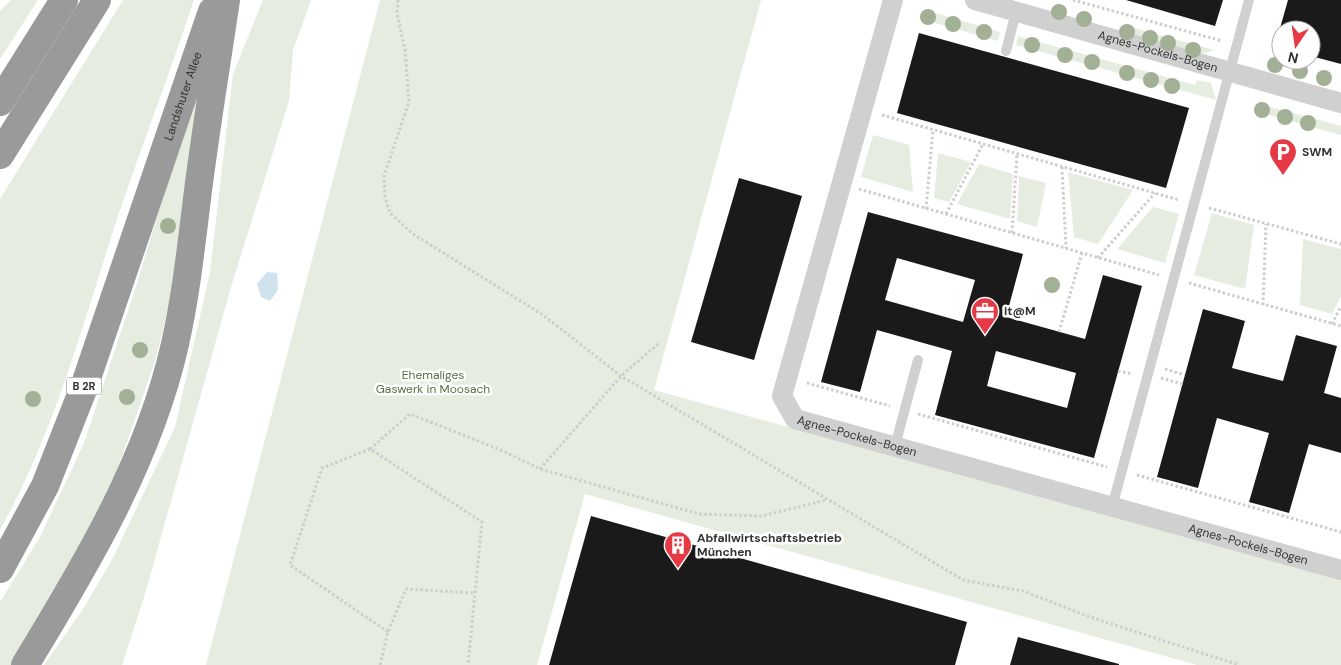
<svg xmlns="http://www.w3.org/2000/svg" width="1341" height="665" viewBox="0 0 1341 665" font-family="'DM Sans',sans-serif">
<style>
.green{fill:#e6ecdf}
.water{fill:#cfe2ee}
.building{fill:#1a1a1a;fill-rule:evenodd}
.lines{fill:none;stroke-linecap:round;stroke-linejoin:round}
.path{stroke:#cdcdcd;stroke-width:3;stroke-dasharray:2.5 2.5;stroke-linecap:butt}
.lane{stroke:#d0d0d0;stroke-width:10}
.street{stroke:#d0d0d0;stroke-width:20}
.highway{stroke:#9a9a9a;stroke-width:28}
.tree{fill:#a2b095}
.labels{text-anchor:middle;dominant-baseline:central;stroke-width:5;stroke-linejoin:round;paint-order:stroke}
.shield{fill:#fff;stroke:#707070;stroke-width:1}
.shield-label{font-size:11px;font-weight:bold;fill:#333}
.street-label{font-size:12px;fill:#333;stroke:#fff}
.poi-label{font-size:12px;font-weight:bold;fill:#333;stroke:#fff;text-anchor:start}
.park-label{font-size:12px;fill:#56703f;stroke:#fff}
</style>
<rect width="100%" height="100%" fill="#fff"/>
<!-- green -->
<path class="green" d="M 11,0 L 38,0 L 0,59 L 0,11 Z
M 123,0 L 194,0 C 169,75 141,148 116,222 C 82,327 54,433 0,530 L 0,199 Z
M 263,0 L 311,0 L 293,50 L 289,101 L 231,287 L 145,594 L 122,665 L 44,665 L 83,609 L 113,558 L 175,427 L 210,272 L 233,74 Z
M 380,0 L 761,0 L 654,390 L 1341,580 L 1341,665 L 1197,665 L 585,494 L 537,665 L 206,665 Z
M 928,11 L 1000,32 L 998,41 L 925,20 Z
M 1127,26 L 1214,50 L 1202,54 L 1125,35 Z
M 1018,36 L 1195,85 L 1197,80 L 1211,83 L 1216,100 L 1016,45 Z
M 202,67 L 175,280 L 156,358 L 114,480 L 63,577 L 11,665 L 0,665 L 0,602 L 40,537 L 84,443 L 135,290 Z
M 1260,104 L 1341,126 L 1341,135 L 1258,112 Z
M 873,135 L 909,145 L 913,192 L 861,177 Z
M 938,153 L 971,162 L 949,202 L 934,198 Z
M 979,164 L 1013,174 L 1010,219 L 957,204 Z
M 1068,172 L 1133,190 L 1098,244 L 1074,237 Z
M 1019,176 L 1046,183 L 1037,227 L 1017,221 Z
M 1153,207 L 1179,214 L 1165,263 L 1117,249 Z
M 1212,213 L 1254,225 L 1245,289 L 1194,275 Z
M 1303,239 L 1341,249 L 1341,296 L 1332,314 L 1300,305 Z"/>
<!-- water -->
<path class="water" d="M 267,272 L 277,273 L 278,290 L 270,301 L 261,297 L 257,284 Z"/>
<!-- building -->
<path class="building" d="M 1126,0 L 1223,0 L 1215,26 Z
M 1288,0 L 1341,0 L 1341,64 L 1311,56 L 1311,30 L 1281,30 L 1281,48 L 1275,46 Z
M 919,33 L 1189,108 L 1166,188 L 897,113 Z
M 739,178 L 802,196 L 754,360 L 691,342 Z
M 868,212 L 1023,254 L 1006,317 L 1085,339 L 1103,275 L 1142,286 L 1094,458 L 935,415 L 952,351 L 877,330 L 860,392 L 821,382 ZM 897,258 L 975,280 L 963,322 L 885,300 ZM 996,351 L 1076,373 L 1067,408 L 987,386 Z
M 1203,309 L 1245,321 L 1232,368 L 1283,381 L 1296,335 L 1337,346 L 1324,393 L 1341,398 L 1341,453 L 1309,444 L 1289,513 L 1249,502 L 1269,433 L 1217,418 L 1198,488 L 1157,477 Z
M 591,516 L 967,622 L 955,665 L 549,665 Z
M 1018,637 L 1119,664 L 1119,665 L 1010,665 Z"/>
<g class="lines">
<!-- path -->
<path class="path" d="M 398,0 L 397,13 L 405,50 L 409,102 L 384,176 L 385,197 L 390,213 L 413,234 L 543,315 L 621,376 L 963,580 L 1023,591 L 1090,617 L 1239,665
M 1073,0 L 1222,41
M 882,115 L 1179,200
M 1062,167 L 1066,248
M 859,189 L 1159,275
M 1209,208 L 1341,244
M 926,209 L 933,130
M 946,214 L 983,144
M 1012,233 L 1017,154
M 1098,258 L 1155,193
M 1189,283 L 1341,326
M 1263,305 L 1266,224
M 1332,324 L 1341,306
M 1059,332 L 1082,253
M 1165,369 L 1185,375
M 1118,371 L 1133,374
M 1161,378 L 1183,384
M 807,383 L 890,406
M 918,414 L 1107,467
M 370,449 L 410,414 L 501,450 L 540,469 L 699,514 L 762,516 L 826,500
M 540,469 L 621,376 L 659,343
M 1137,475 L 1341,532
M 388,632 L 290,565 L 322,468 L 370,449 L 482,522 L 468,665
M 380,665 L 388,632 L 406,589 L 474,593"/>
<!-- lane -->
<path class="lane" d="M 1006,51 L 1016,12
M 895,446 L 918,360
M 1112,507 L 1249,0"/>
<!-- street -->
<g class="street">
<path id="s1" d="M 893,0 L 782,396 L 795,419 L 1341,570"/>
<path id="s2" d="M 975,0 L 1341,103"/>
</g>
<!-- highway -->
<g class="highway">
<path d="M 0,102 L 64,0"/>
<path d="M 0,155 L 97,0"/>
<path id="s3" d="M 0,569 L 45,486 L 84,387 L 212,11"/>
<path d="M 25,665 C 86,565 149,460 175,344 C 187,291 192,237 199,183 C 207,122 217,61 226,0"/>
</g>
</g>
<!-- trees -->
<g class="tree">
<circle cx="1059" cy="12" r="8"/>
<circle cx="928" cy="17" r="8"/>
<circle cx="1084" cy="19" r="8"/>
<circle cx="953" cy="24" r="8"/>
<circle cx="984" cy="32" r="8"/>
<circle cx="1127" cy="32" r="8"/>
<circle cx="1150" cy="38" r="8"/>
<circle cx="1168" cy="43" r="8"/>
<circle cx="1032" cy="45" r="8"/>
<circle cx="1193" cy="50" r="8"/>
<circle cx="1065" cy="55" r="8"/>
<circle cx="1092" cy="62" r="8"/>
<circle cx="1275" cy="65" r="8"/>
<circle cx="1300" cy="71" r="8"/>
<circle cx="1127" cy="73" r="8"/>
<circle cx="1324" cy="78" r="8"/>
<circle cx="1151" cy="80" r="8"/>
<circle cx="1172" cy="86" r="8"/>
<circle cx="1262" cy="110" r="8"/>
<circle cx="1285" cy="117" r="8"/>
<circle cx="1308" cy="123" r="8"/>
<circle cx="168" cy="226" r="8"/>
<circle cx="1052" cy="285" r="8"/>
<circle cx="140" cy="350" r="8"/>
<circle cx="127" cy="397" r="8"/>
<circle cx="33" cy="399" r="8"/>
</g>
<!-- icons -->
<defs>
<g id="parking-pin" transform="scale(1.4375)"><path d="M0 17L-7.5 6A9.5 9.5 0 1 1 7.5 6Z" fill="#e63946" stroke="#fff"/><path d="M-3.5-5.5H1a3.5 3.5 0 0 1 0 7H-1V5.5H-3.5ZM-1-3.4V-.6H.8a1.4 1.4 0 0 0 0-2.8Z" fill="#fff"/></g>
<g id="office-pin" transform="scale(1.4375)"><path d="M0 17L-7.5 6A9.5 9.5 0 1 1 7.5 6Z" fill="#e63946" stroke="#fff"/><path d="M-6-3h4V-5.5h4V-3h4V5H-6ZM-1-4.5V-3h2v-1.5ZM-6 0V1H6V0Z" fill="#fff"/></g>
<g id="building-pin" transform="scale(1.4375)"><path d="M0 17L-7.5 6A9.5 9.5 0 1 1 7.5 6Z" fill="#e63946" stroke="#fff"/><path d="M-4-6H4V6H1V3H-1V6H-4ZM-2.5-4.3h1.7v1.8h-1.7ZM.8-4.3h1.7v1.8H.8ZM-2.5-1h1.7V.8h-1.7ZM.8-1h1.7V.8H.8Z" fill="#fff"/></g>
</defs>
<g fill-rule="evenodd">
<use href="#parking-pin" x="1283" y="152"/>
<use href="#office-pin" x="985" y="311"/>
<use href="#building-pin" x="678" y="545"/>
</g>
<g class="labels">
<!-- shield labels -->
<rect class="shield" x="66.5" y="377.5" width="35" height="17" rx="4"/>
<g class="shield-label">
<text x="84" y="386">B 2R</text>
</g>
<!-- street labels -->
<g class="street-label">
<text stroke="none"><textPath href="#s2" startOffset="190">Agnes-Pockels-Bogen</textPath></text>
<text stroke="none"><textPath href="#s3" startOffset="508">Landshuter Allee</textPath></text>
<text stroke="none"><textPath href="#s1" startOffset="502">Agnes-Pockels-Bogen</textPath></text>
<text stroke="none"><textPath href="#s1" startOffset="908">Agnes-Pockels-Bogen</textPath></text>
</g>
<!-- poi labels -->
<g class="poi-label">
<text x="1302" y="152">SWM</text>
<text x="1004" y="311">it@M</text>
<text x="697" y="538">Abfallwirtschaftsbetrieb<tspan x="697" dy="14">München</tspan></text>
</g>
<!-- park labels -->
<g class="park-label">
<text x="433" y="375">Ehemaliges<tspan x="433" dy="14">Gaswerk in Moosach</tspan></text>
</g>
</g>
<!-- north arrow -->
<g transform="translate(1296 45) rotate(193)"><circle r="24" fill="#ffffff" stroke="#adadad"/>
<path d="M0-4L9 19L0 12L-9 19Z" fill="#e63946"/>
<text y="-8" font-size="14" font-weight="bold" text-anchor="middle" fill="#333333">N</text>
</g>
</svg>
